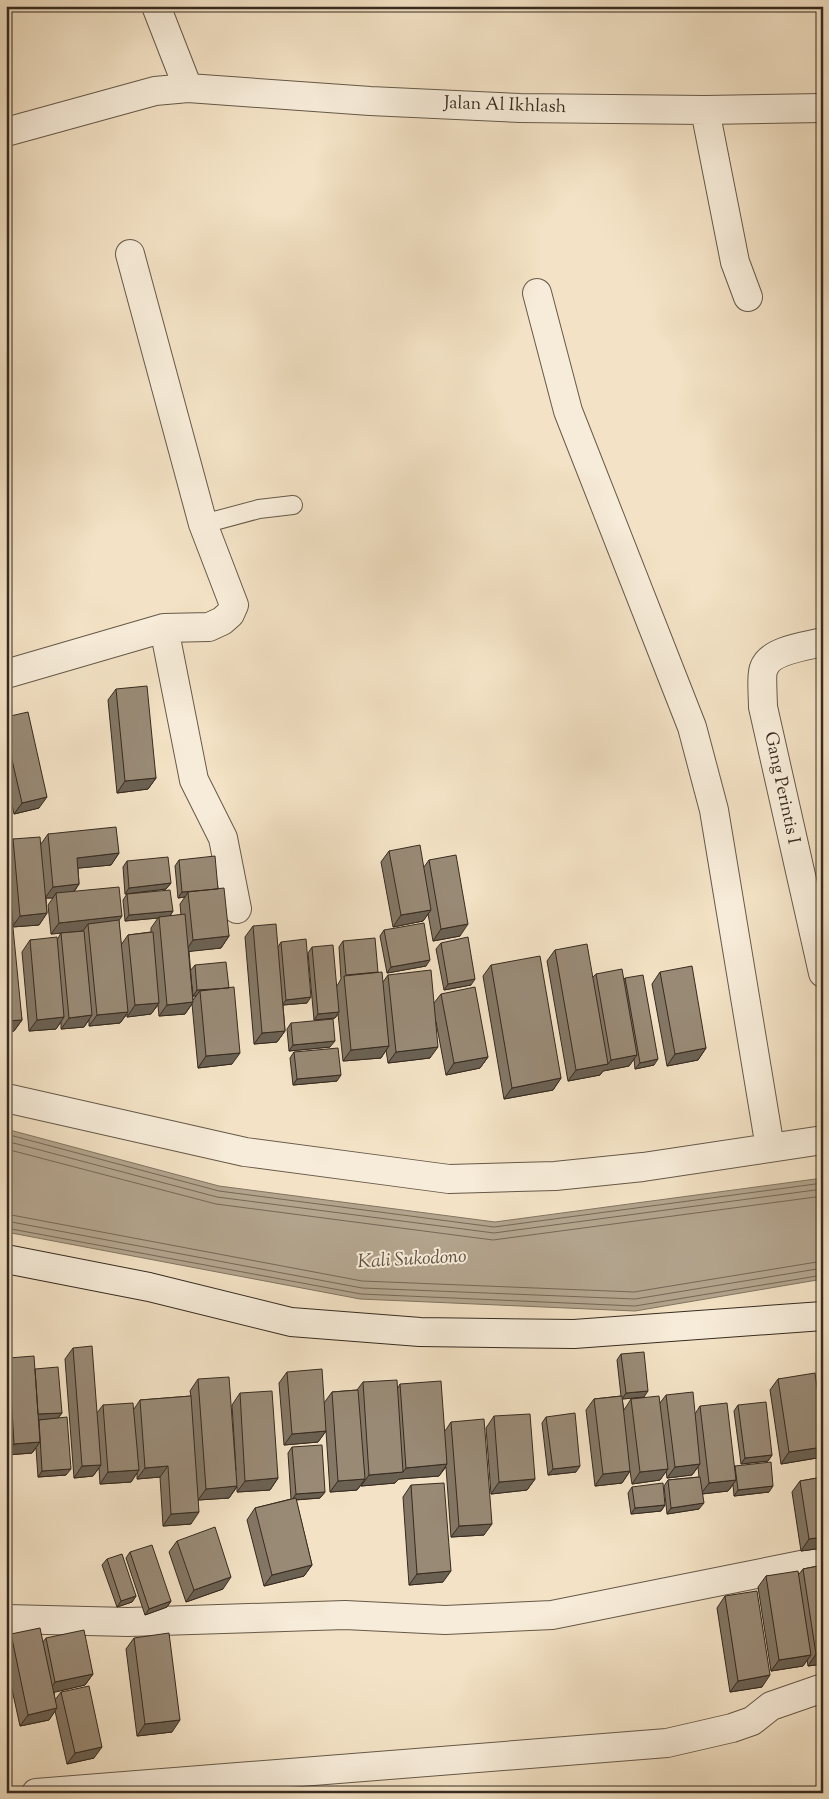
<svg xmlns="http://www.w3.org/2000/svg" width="829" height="1799" viewBox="0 0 829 1799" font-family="'Sorts Mill Goudy',serif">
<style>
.water{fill:#b3a48d;stroke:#817461}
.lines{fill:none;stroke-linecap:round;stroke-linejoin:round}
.shore{stroke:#756856;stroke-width:1}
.service-casing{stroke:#665949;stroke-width:20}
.minor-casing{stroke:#665949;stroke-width:30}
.secondary-casing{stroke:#372b20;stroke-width:30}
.service{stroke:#f7ecd9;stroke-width:18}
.minor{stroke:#f7ecd9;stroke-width:28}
.secondary{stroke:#f7ecd9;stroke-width:28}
.wall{fill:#847765;stroke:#372b20}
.shaded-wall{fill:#6b6153;stroke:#372b20}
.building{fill:#998a76;stroke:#372b20}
.labels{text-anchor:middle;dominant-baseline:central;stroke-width:4;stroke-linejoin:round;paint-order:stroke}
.street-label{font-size:18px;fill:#372b20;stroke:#f7ecd9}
.water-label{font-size:19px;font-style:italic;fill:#5c4f41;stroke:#f7ecd9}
</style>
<rect width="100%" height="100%" fill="#f3e2c5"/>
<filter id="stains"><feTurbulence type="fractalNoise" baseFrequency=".004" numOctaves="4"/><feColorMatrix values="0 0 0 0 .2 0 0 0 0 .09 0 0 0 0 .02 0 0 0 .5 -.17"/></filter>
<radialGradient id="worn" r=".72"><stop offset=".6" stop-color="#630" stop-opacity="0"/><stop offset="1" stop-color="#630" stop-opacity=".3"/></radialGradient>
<!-- water -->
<path class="water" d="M 6,1129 L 219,1186 L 495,1222 L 823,1178 L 823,1279 L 635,1311 L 360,1299 L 6,1232 Z"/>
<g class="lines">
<!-- shore -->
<path class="shore" d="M 6,1134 L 219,1191 L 494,1227 L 823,1183
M 6,1141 L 217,1197 L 494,1233 L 823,1189
M 6,1149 L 216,1204 L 493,1240 L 823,1196
M 6,1214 L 362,1281 L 634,1292 L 823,1261
M 6,1221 L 362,1288 L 635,1299 L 823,1268
M 6,1228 L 361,1294 L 635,1306 L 823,1275"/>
<!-- service casing -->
<g class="service-casing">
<path id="service" d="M 203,524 L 259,509 L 293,505"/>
</g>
<!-- minor casing -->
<g class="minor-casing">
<path id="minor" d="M 156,6 L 188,88
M 705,110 L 735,262 L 748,297
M 6,132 L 155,91 L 188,88 L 370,101 L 520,108 L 705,110 L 823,108
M 537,293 L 568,411 L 692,727 L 714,810 L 770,1148
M 164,628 L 194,780 L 223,838 L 237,909
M 823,642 C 807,646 770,650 764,668 C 761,674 763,699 763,707 L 823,973
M 6,674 L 164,628 L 209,627 L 222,621 L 230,614 L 234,605 L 203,524 L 130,254
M 6,1098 L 245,1152 L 449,1179 L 555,1176 L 643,1167 L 823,1140
M 6,1619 L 128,1622 L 345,1615 L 445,1620 L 552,1615 L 821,1561
M 36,1793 L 667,1743 L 732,1728 L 752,1721 L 771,1706 L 823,1688"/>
</g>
<!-- secondary casing -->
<g class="secondary-casing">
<path id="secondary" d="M 6,1259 L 149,1287 L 291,1322 L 420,1332 L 574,1334 L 823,1316"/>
</g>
<!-- service -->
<use href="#service" class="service"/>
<!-- minor -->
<use href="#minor" class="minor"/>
<!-- secondary -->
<use href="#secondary" class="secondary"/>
</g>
<!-- wall -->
<path class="wall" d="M 116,689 L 156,778 L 148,789 L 117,793 L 108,700 Z
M 6,717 L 39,808 L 14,814 L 6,780 Z
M 48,834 L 119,853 L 111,865 L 78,868 L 79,884 L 74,892 L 119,921 L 121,945 L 128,935 L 151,932 L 151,928 L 158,918 L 125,921 L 123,900 L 127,894 L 173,911 L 170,916 L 181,915 L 180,904 L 185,897 L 178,898 L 175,866 L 179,860 L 218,889 L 229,936 L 221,948 L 189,951 L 193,1000 L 196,996 L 193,996 L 190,971 L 195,965 L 232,1064 L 198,1068 L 192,1004 L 185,1014 L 159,1016 L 158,1005 L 151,1014 L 127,1017 L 127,1014 L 120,1023 L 89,1026 L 89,1020 L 84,1027 L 61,1029 L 61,1022 L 56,1029 L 29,1031 L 22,952 L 30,940 L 57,940 L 61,933 L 83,931 L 51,934 L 48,905 L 53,898 L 46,898 L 47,913 L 39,925 L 12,927 L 12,924 L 9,928 L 22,1020 L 14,1031 L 6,1032 L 7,871 L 6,850 L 13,839 L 41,844 Z
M 389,851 L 424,867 L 429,860 L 460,936 L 433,941 L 428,914 L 423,921 L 393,927 L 381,862 Z
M 127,861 L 171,883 L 166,889 L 125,894 L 123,867 Z
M 253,926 L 278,947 L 281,942 L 307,1003 L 283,1005 L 285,1031 L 277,1042 L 254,1044 L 245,937 Z
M 384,930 L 426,966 L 387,973 L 380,936 Z
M 343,941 L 377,972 L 383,982 L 388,975 L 434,1003 L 441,994 L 488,1057 L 480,1068 L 446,1075 L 436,1022 L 430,1058 L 388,1063 L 386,1050 L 381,1058 L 343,1061 L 338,1014 L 335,1018 L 314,1020 L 308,953 L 312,947 L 337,986 L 341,979 L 339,947 Z
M 441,943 L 471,985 L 444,990 L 436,949 Z
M 555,950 L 593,977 L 596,974 L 623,980 L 625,978 L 654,1065 L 635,1069 L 634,1059 L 629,1066 L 603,1071 L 600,1075 L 568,1081 L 547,961 Z
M 491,965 L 561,1078 L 553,1090 L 504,1099 L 483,976 Z
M 660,972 L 706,1048 L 698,1060 L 667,1066 L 652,984 Z
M 291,1023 L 330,1047 L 289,1051 L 287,1029 Z
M 294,1052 L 337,1081 L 293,1085 L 290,1058 Z
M 73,1348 L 97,1413 L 103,1405 L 134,1409 L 140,1400 L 191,1396 L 190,1391 L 198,1379 L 236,1470 L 232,1405 L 240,1393 L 278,1478 L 270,1490 L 237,1492 L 237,1487 L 229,1498 L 198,1500 L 191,1524 L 163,1526 L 160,1477 L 137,1479 L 137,1473 L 131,1482 L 100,1484 L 99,1468 L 93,1476 L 74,1478 L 65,1359 Z
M 621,1354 L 644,1397 L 622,1399 L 624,1410 L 631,1399 L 660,1403 L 666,1395 L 695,1414 L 700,1406 L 735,1467 L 735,1466 L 769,1492 L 734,1496 L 733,1485 L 728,1491 L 702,1494 L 699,1509 L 667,1514 L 664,1486 L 668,1480 L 699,1477 L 698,1467 L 692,1475 L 667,1478 L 666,1471 L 660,1480 L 632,1484 L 630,1471 L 622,1483 L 595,1486 L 586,1410 L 594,1399 L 621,1396 L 617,1360 Z
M 9,1358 L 35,1369 L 62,1413 L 58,1418 L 66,1475 L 38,1477 L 36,1448 L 32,1453 L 7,1455 L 6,1480 L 6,1361 Z
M 287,1372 L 324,1403 L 332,1392 L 357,1390 L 363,1382 L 398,1388 L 400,1384 L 445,1431 L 451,1422 L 484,1535 L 451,1537 L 446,1467 L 439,1476 L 399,1479 L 395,1483 L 361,1486 L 361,1485 L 357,1490 L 330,1492 L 326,1431 L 318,1442 L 284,1445 L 279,1383 Z
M 823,1377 L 823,1454 L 822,1450 L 817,1458 L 781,1464 L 770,1390 L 778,1379 L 816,1384 L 821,1378 Z
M 738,1405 L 772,1455 L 768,1461 L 741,1464 L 734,1411 Z
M 494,1416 L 535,1479 L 527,1490 L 491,1494 L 486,1428 Z
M 546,1417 L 576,1472 L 548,1475 L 542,1423 Z
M 292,1447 L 325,1492 L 320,1498 L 296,1500 L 312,1565 L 304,1576 L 264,1586 L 247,1520 L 255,1508 L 291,1499 L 288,1453 Z
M 823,1477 L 823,1548 L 801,1551 L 792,1492 L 800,1481 Z
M 411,1485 L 443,1582 L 409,1585 L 403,1497 Z
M 632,1487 L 665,1505 L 661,1511 L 631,1514 L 628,1493 Z
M 177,1541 L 223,1589 L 186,1602 L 169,1552 Z
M 130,1552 L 171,1601 L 167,1607 L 145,1615 L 126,1558 Z
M 107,1559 L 136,1596 L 132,1602 L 117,1607 L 102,1565 Z
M 823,1565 L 823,1664 L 808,1666 L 807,1660 L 803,1666 L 771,1671 L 758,1587 L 766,1576 L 799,1574 L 803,1569 Z
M 725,1596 L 762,1687 L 730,1692 L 717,1608 Z
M 11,1634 L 43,1642 L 46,1638 L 93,1674 L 85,1685 L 54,1692 L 55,1700 L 61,1692 L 94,1758 L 67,1764 L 55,1711 L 49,1720 L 20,1726 L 6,1662 L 6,1640 Z
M 134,1638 L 172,1732 L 137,1736 L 126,1649 Z"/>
<!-- shaded-wall -->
<path class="shaded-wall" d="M 156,778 L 148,789 L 117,793 L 125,781 Z
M 47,797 L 39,808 L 14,814 L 22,803 Z
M 119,853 L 111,865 L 69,869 L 77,858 Z
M 171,883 L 166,889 L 125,894 L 129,888 Z
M 79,884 L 71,895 L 56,893 L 53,898 L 45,898 L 53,887 Z
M 218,889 L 188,892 L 185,897 L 178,898 L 182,892 Z
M 431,910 L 423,921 L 393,927 L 401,915 Z
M 173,911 L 169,917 L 159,917 L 158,918 L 125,921 L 129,915 Z
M 47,913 L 39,925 L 12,927 L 20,916 Z
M 122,916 L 114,928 L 88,924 L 83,931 L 51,934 L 59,923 Z
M 6,923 L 13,923 L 8,929 L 6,929 Z
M 468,924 L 460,936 L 433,941 L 441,929 Z
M 229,936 L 221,948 L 185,952 L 193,940 Z
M 430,960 L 426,966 L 387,973 L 391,967 Z
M 475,979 L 471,985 L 444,990 L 448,984 Z
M 229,988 L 200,991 L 196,996 L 193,996 L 197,990 Z
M 311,997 L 307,1003 L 282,1005 L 286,1000 Z
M 193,1002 L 185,1014 L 159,1016 L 167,1005 Z
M 159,1003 L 151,1014 L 127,1017 L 135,1005 Z
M 128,1012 L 120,1023 L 89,1026 L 97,1015 Z
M 339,1012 L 335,1018 L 314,1020 L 318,1014 Z
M 92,1015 L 84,1027 L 61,1029 L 69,1018 Z
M 64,1017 L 56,1029 L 29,1031 L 37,1020 Z
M 22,1020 L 14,1031 L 6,1032 L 6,1021 Z
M 285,1031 L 277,1042 L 254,1044 L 262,1033 Z
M 335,1041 L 330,1047 L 289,1051 L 293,1045 Z
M 389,1046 L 381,1058 L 343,1061 L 351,1050 Z
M 438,1047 L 430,1058 L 388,1063 L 396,1052 Z
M 706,1048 L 698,1060 L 667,1066 L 675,1054 Z
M 240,1053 L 232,1064 L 198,1068 L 206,1056 Z
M 637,1055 L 629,1066 L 603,1071 L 600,1075 L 568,1081 L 576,1070 L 608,1064 L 611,1060 Z
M 488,1057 L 480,1068 L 446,1075 L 454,1063 Z
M 658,1059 L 654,1065 L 635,1069 L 640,1063 Z
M 341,1075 L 337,1081 L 293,1085 L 297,1079 Z
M 561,1078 L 553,1090 L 504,1099 L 512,1088 Z
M 648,1391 L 644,1397 L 622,1399 L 626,1393 Z
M 62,1413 L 57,1419 L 33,1420 L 37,1414 Z
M 326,1431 L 318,1442 L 284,1445 L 292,1434 Z
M 40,1442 L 32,1453 L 6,1455 L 14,1444 Z
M 823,1447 L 823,1450 L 817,1458 L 781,1464 L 789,1452 Z
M 772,1455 L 768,1461 L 741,1464 L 745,1458 Z
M 447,1464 L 439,1476 L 399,1479 L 395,1483 L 361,1486 L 369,1475 L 403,1472 L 406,1468 Z
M 700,1464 L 692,1475 L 667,1478 L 675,1467 Z
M 101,1465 L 93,1476 L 74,1478 L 82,1466 Z
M 168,1466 L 160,1477 L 137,1479 L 145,1468 Z
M 580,1466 L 576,1472 L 548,1475 L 553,1469 Z
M 71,1469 L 66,1475 L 38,1477 L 42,1471 Z
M 668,1469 L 660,1480 L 632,1484 L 640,1472 Z
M 139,1470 L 131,1482 L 100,1484 L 108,1472 Z
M 630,1471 L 622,1483 L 595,1486 L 603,1474 Z
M 278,1478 L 270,1490 L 237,1492 L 245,1481 Z
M 365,1479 L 357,1490 L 330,1492 L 338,1481 Z
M 535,1479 L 527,1490 L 491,1494 L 499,1482 Z
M 736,1480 L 728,1491 L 701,1494 L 709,1483 Z
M 237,1486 L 229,1498 L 198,1500 L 206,1489 Z
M 773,1486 L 769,1492 L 734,1496 L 738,1490 Z
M 325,1492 L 320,1498 L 292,1500 L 296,1494 Z
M 704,1503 L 699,1509 L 667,1514 L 671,1508 Z
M 665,1505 L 661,1511 L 631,1514 L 635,1508 Z
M 199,1512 L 191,1524 L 163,1526 L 171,1514 Z
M 492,1524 L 484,1535 L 451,1537 L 459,1526 Z
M 823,1537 L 823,1548 L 801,1551 L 809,1539 Z
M 312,1565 L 304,1576 L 264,1586 L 272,1575 Z
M 451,1571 L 443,1582 L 409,1585 L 417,1574 Z
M 231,1577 L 223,1589 L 186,1602 L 194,1590 Z
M 136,1596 L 132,1602 L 117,1607 L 121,1601 Z
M 171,1601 L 167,1607 L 145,1615 L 149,1609 Z
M 823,1653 L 823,1664 L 808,1666 L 816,1654 Z
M 811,1655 L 803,1666 L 771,1671 L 779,1660 Z
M 93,1674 L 85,1685 L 47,1694 L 55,1682 Z
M 770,1675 L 762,1687 L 730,1692 L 738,1681 Z
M 57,1708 L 49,1720 L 20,1726 L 28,1715 Z
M 180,1720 L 172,1732 L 137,1736 L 145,1724 Z
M 102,1747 L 94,1758 L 67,1764 L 75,1753 Z"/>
<!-- building -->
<path class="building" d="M 147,686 L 156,778 L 125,781 L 116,689 Z
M 28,712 L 47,797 L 22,803 L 6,734 L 6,717 Z
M 116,827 L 119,853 L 77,858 L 79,884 L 53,887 L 48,834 Z
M 40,837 L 47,913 L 20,916 L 13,839 Z
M 420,845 L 431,910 L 401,915 L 389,851 Z
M 456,855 L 468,924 L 441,929 L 429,860 Z
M 215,856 L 218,889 L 182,892 L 179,860 Z
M 168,857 L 171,883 L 129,888 L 127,861 Z
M 6,871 L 8,871 L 13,923 L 6,923 Z
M 119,887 L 122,916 L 59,923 L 56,893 Z
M 224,888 L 229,936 L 193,940 L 188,892 Z
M 170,890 L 173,911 L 129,915 L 127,894 Z
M 185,914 L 193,1002 L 167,1005 L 159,917 Z
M 119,920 L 128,1012 L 97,1015 L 88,924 Z
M 424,923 L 430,960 L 391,967 L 384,930 Z
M 276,924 L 285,1031 L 262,1033 L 253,926 Z
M 6,928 L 13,928 L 22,1020 L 6,1021 Z
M 84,931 L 92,1015 L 69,1018 L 61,933 Z
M 153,932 L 159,1003 L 135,1005 L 128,935 Z
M 57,937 L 64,1017 L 37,1020 L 30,940 Z
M 468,937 L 475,979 L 448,984 L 441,943 Z
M 375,938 L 378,972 L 346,975 L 343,941 Z
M 306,939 L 311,997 L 286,1000 L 281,942 Z
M 587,944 L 608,1064 L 576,1070 L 555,950 Z
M 333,945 L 339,1012 L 318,1014 L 312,947 Z
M 540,956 L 561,1078 L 512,1088 L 491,965 Z
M 226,962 L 229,988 L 197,990 L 195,965 Z
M 692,966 L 706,1048 L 675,1054 L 660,972 Z
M 622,969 L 637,1055 L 611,1060 L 596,974 Z
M 431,970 L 438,1047 L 396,1052 L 388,975 Z
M 382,972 L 389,1046 L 351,1050 L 344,976 Z
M 643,975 L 658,1059 L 640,1063 L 625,978 Z
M 234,987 L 240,1053 L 206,1056 L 200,991 Z
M 475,987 L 488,1057 L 454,1063 L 441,994 Z
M 333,1019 L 335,1041 L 293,1045 L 291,1023 Z
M 338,1048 L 341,1075 L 297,1079 L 294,1052 Z
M 92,1346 L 101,1465 L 82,1466 L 73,1348 Z
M 644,1352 L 648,1391 L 626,1393 L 621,1354 Z
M 34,1356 L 40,1442 L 14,1444 L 9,1358 Z
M 58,1367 L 62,1413 L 38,1414 L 35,1369 Z
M 322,1369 L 326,1431 L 292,1434 L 287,1372 Z
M 815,1373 L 823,1430 L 823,1447 L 789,1452 L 778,1379 Z
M 229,1377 L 237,1486 L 206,1489 L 198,1379 Z
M 823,1377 L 823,1390 L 821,1378 Z
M 397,1380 L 403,1472 L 369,1475 L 363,1382 Z
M 441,1381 L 447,1464 L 406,1468 L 400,1384 Z
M 358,1390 L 365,1479 L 338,1481 L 332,1392 Z
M 272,1391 L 278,1478 L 245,1481 L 240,1393 Z
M 693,1392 L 700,1464 L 675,1467 L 666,1395 Z
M 191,1396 L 199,1512 L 171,1514 L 168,1466 L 145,1468 L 140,1400 Z
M 622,1396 L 630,1471 L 603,1474 L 594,1399 Z
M 659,1396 L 668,1469 L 640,1472 L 631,1399 Z
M 766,1402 L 772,1455 L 745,1458 L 738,1405 Z
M 133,1403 L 139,1470 L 108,1472 L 103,1405 Z
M 727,1403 L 736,1480 L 709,1483 L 700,1406 Z
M 575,1413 L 580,1466 L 553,1469 L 546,1417 Z
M 530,1414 L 535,1479 L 499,1482 L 494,1416 Z
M 67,1417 L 71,1469 L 42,1471 L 39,1420 Z
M 484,1419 L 492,1524 L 459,1526 L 451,1422 Z
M 322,1445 L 325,1492 L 296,1494 L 292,1447 Z
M 6,1452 L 8,1477 L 6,1477 Z
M 771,1462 L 773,1486 L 738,1490 L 735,1466 Z
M 700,1477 L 704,1503 L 671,1508 L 668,1480 Z
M 823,1477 L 823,1537 L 809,1539 L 800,1481 Z
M 444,1483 L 451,1571 L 417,1574 L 411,1485 Z
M 663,1483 L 665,1505 L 635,1508 L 632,1487 Z
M 296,1498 L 312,1565 L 272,1575 L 255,1508 Z
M 215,1527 L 231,1577 L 194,1590 L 177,1541 Z
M 152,1545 L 171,1601 L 149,1609 L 130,1552 Z
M 122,1554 L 136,1596 L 121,1601 L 107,1559 Z
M 823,1565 L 823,1653 L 816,1654 L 803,1569 Z
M 798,1571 L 811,1655 L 779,1660 L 766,1576 Z
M 757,1591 L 770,1675 L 738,1681 L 725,1596 Z
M 40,1628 L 57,1708 L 28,1715 L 11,1634 Z
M 84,1630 L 93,1674 L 55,1682 L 46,1638 Z
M 169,1633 L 180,1720 L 145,1724 L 134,1638 Z
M 89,1686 L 102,1747 L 75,1753 L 61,1692 Z"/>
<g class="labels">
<!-- street labels -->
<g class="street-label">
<text transform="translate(505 106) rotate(2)">Jalan Al Ikhlash</text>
<text transform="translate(781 788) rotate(78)">Gang Perintis I</text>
</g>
<!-- water labels -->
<g class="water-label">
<text transform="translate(412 1260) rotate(-3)">Kali Sukodono</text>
</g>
</g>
<!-- margin -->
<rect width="829" height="1799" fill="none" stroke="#f3e2c5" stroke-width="25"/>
<rect x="8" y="8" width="814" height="1784" fill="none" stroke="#372b20" stroke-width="2.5"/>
<rect x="12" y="12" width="804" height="1774" fill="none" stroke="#372b20"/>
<rect width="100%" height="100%" filter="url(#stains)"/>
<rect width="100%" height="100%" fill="url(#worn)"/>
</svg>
